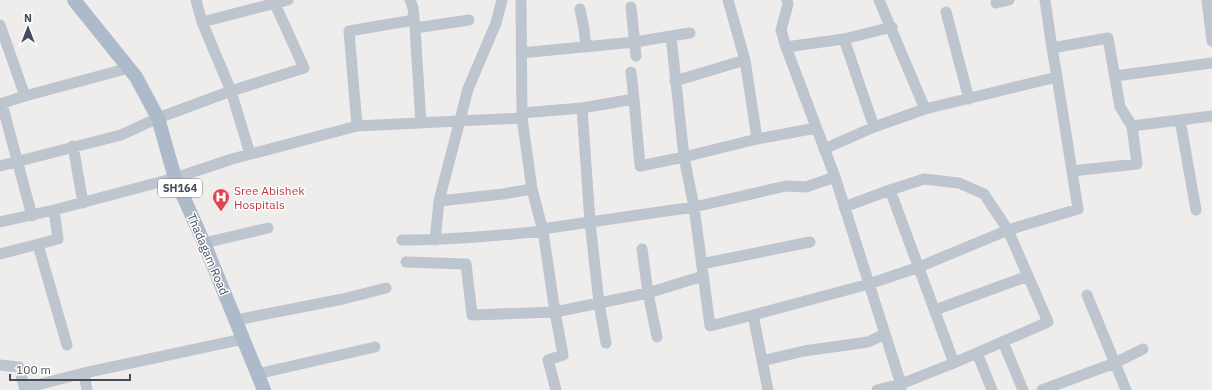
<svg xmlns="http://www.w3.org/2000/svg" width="1212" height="390" viewBox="0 0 1212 390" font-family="'IBM Plex Sans',sans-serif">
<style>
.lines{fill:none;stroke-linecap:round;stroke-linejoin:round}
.minor{stroke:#bdc5ce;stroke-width:11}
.major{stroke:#adbaca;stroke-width:14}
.labels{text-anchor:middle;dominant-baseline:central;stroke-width:3;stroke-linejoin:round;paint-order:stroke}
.shield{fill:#fff;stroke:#7d838a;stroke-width:1}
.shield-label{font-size:11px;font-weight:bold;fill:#454e58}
.health-label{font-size:12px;fill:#be3a42;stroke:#fff;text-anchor:start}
.street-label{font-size:12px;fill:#454e58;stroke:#fff}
</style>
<rect width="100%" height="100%" fill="#efecec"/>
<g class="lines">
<!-- minor -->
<path class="minor" d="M 196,0 L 202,22
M 410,0 L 413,8 L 415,28 L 421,123
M 787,0 L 788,4 L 781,30 L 786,47 L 835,177 L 901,384 L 901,390
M 1045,0 L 1052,48
M 1207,0 L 1212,41
M 996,3 L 1009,0
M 631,7 L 636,56
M 580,9 L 584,29 L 586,47
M 946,12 L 969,99
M 0,25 L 25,96 L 0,104
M 415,28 L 469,20
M 671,36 L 690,33
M 844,39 L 874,127
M 786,47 L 844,39 L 892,27
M 521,53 L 635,42 L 671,36 L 684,157 L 694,207 L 710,326 L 753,315
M 631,72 L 634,99
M 1115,76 L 1212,63
M 675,81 L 745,60 L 728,0
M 25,96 L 129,68
M 2,104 L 32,216
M 925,109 L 1057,77 L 1052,48 L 1108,38 L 1120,107 L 1132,126 L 1212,116
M 522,113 L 582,108 L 634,99 L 640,166 L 684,157 L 757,139 L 745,60
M 522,118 L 532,189 L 543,231 L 555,312 L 648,293 L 703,276
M 1180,120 L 1196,210
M 357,126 L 349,31 L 414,20
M 757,139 L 816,128
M 73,146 L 83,203
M 824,149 L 874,127 L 925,109 L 879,0
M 250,154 L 231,91 L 304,68 L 275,4
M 0,166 L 121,135 L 158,118 L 231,91 L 202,22 L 288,0
M 1072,171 L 1137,164 L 1132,126
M 890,190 L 954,363
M 439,201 L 503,194 L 532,189
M 844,207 L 890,190 L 924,179 L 959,183 L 984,194 L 1008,230 L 1078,209 L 1057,77
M 0,222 L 54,210
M 542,229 L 590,222 L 582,108
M 402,240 C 449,240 496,236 543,231
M 435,240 L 439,201 L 468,89 L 496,23 L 502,0
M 204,243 L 268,228
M 38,245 L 67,345
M 642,249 L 648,293 L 657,337
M 0,254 L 58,239 L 54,210 L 175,178 L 232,159 L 357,126 L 522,118 L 521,0
M 406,262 L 466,264 L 472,315 L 555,312 L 563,355 L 548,360 L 556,390
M 701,264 L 810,242
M 1087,295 L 1126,390
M 935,310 L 1028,276
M 236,320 L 343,299 L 386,288
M 1003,342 L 1023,390
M 606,343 L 599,303 L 590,222 L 694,207 L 786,186 L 806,187 L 835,177
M 977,353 L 992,390
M 762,361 L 804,351 L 868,342 L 885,334
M 0,365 L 19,367 L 25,390
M 84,373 L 87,390
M 257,374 L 375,347
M 25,388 L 84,373 L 243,339
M 768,390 L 753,315 L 869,284 L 919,267 L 1008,230 L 1048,322 L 954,363 L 901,384 L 877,390
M 1042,390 L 1115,363 L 1143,349"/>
<!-- major -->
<path class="major" d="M 74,0 L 136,77 L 158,118 L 175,178 L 204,243 L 264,390"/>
</g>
<!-- icons -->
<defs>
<g id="hospital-pin" transform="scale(0.9)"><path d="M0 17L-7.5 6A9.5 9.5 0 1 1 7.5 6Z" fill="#e0444e" stroke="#fff"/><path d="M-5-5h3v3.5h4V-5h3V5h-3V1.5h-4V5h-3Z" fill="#fff"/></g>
</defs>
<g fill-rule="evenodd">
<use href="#hospital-pin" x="221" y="197"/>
</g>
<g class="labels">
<!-- shield labels -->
<rect class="shield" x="158" y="179" width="44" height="18" rx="3"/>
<g class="shield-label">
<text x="180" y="188">SH164</text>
</g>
<!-- health labels -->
<g class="health-label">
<text x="234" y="190">Sree Abishek<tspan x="234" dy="14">Hospitals</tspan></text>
</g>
<!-- street labels -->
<g class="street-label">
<text transform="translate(208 254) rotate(67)">Thadagam Road</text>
</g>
</g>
<!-- north arrow -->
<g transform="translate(28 28)" stroke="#ffffff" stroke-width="3" paint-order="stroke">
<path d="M0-3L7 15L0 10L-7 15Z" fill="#454e58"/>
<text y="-6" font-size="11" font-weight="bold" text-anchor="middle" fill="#454e58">N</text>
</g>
<!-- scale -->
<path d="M10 374v6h120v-6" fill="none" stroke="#454e58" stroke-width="2"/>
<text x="16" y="374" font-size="12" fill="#454e58" stroke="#ffffff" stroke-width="3" paint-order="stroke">100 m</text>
</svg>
